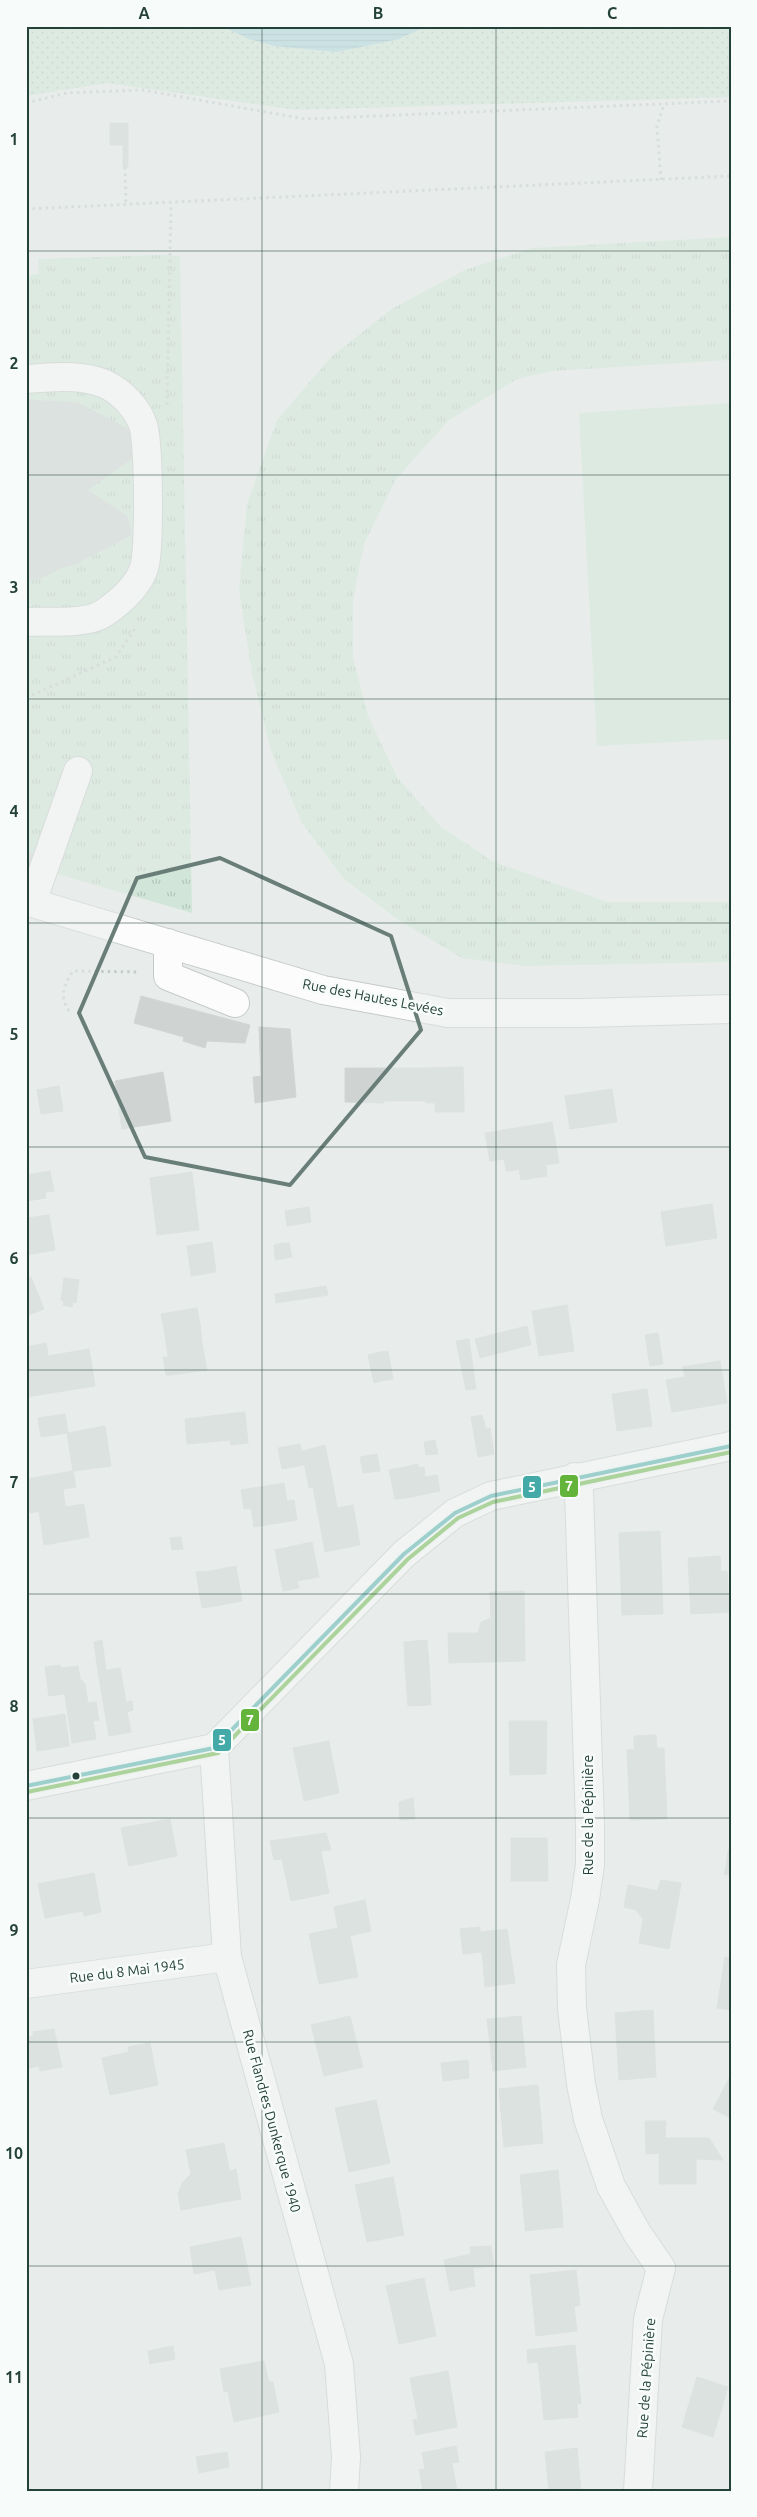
<svg xmlns="http://www.w3.org/2000/svg" width="757" height="2517" viewBox="0 0 757 2517" font-family="Ubuntu,sans-serif">
<style>
.grass{fill:url(#grass-tufts)}
.park{fill:url(#park-dots)}
.pitch{fill:#d1e6d8}
.water{fill:url(#water-rules)}
.building{fill:#cfd4d2;stroke:#d1d6d4}
.lines{fill:none;stroke-linecap:round;stroke-linejoin:round}
.minor-casing{stroke:#c5cac8;stroke-width:30}
.path{stroke:#c3ccca;stroke-width:3;stroke-dasharray:2.5 4;stroke-linecap:butt}
.minor{stroke:#fcfcfc;stroke-width:28}
.bus-1-casing{stroke:#f7fbf9;stroke-width:8}
.bus-2-casing{stroke:#f7fbf9;stroke-width:8}
.bus-1{stroke:#43aaa8;stroke-width:4}
.bus-2{stroke:#64b33b;stroke-width:4}
.marked{fill:none;stroke:#697e78;stroke-width:4;stroke-linejoin:round}
.grid{fill:none;stroke:#24423a;stroke-width:1;stroke-opacity:0.55}
.bus-dot{fill:#24423a;stroke:#f7fbf9;stroke-width:2}
.labels{text-anchor:middle;dominant-baseline:central;stroke-width:5;stroke-linejoin:round;paint-order:stroke}
.street-label{font-size:14px;fill:#24423a;stroke:#f7fbf9}
.line-badge{stroke:#f7fbf9;stroke-width:2}
.badge-label{font-size:14px;text-anchor:middle;font-weight:bold;fill:#fff}
.neatline{fill:none;stroke:#24423a;stroke-width:2}
.grid-label{font-size:16px;text-anchor:middle;font-weight:bold;fill:#24423a}
</style>
<defs>
<pattern id="grass-tufts" width="24" height="20" patternUnits="userSpaceOnUse" patternTransform="scale(1.25)"><rect width="24" height="20" fill="#d1e6d8"/><path d="M3 7l-1-3M5 7V3M7 7l1-3M15 17l-1-3M17 17v-4M19 17l1-3" fill="none" stroke="#b3c6ba"/></pattern>
<pattern id="park-dots" width="8" height="8" patternUnits="userSpaceOnUse" patternTransform="scale(1.25)"><rect width="8" height="8" fill="#d1e6d8"/><path d="M2 2h.1M6 6h.1" fill="none" stroke="#b3c6ba" stroke-width="1.8" stroke-linecap="round"/></pattern>
<pattern id="water-rules" width="6" height="5" patternUnits="userSpaceOnUse" patternTransform="scale(1.25)"><rect width="6" height="5" fill="#a9d4db"/><path d="M0 2.5h6" fill="none" stroke="#91b7bd"/></pattern>
</defs>
<rect width="100%" height="100%" fill="#e8edeb"/>
<!-- grass -->
<path class="grass" d="M 731,237 L 731,360 L 552,371 L 517,379 L 449,420 L 396,479 L 364,544 L 353,599 L 353,657 L 368,716 L 397,777 L 441,827 L 492,861 L 607,902 L 731,902 L 731,962 L 525,966 L 462,958 L 400,921 L 344,879 L 302,823 L 271,751 L 252,673 L 239,590 L 247,504 L 277,420 L 332,356 L 393,308 L 465,270 L 532,248 Z
M 160,255 L 180,256 L 192,913 L 26,865 L 26,276 L 39,274 L 38,259 Z"/>
<!-- park -->
<path class="park" d="M 26,26 L 222,26 L 399,39 L 427,26 L 731,26 L 731,97 L 297,110 L 107,83 L 26,96 Z"/>
<!-- pitch -->
<path class="pitch" d="M 731,403 L 731,739 L 597,746 L 579,413 Z"/>
<!-- water -->
<path class="water" d="M 222,26 L 427,26 L 399,39 L 337,52 L 275,46 L 249,39 Z"/>
<!-- building -->
<path class="building" d="M 110,123 L 128,123 L 128,167 L 123,167 L 123,145 L 110,145 Z
M 26,400 L 78,403 L 128,429 L 130,460 L 87,490 L 127,516 L 131,535 L 75,564 L 26,576 Z
M 26,427 L 134,432 L 133,458 L 73,492 L 26,500 Z
M 73,498 L 121,517 L 124,535 L 39,579 L 26,581 L 26,531 Z
M 26,852 L 36,855 L 32,867 L 26,865 Z
M 141,996 L 250,1025 L 245,1043 L 207,1041 L 205,1048 L 183,1041 L 184,1037 L 134,1023 Z
M 259,1027 L 290,1029 L 296,1097 L 255,1103 L 253,1077 L 261,1076 Z
M 463,1067 L 464,1102 L 426,1103 L 425,1068 Z
M 345,1068 L 384,1068 L 384,1103 L 345,1102 Z
M 384,1068 L 425,1068 L 426,1101 L 384,1101 Z
M 163,1072 L 171,1121 L 122,1129 L 115,1081 Z
M 59,1086 L 63,1111 L 41,1114 L 37,1090 Z
M 612,1089 L 617,1122 L 570,1129 L 565,1096 Z
M 464,1102 L 464,1112 L 435,1112 L 435,1103 Z
M 552,1122 L 559,1163 L 546,1165 L 547,1176 L 521,1180 L 519,1169 L 510,1171 L 503,1130 Z
M 503,1130 L 510,1171 L 506,1171 L 500,1131 Z
M 500,1131 L 504,1159 L 490,1161 L 485,1133 Z
M 50,1171 L 54,1191 L 26,1195 L 26,1175 Z
M 192,1172 L 199,1230 L 157,1235 L 150,1178 Z
M 45,1192 L 46,1198 L 26,1201 L 26,1195 Z
M 712,1204 L 717,1238 L 666,1246 L 661,1212 Z
M 309,1207 L 311,1222 L 287,1226 L 285,1211 Z
M 49,1215 L 55,1250 L 26,1255 L 26,1218 Z
M 212,1242 L 216,1272 L 191,1276 L 190,1267 L 195,1266 L 193,1245 Z
M 282,1243 L 283,1254 L 275,1256 L 274,1245 Z
M 282,1243 L 289,1243 L 292,1257 L 275,1260 L 275,1256 L 283,1254 Z
M 193,1245 L 195,1266 L 190,1267 L 187,1246 Z
M 31,1277 L 44,1309 L 26,1316 L 26,1278 Z
M 64,1278 L 79,1280 L 76,1303 L 73,1302 L 72,1307 L 63,1305 L 64,1301 L 61,1300 Z
M 326,1286 L 328,1295 L 276,1303 L 275,1294 Z
M 567,1305 L 574,1351 L 539,1356 L 532,1311 Z
M 197,1308 L 200,1324 L 164,1329 L 161,1314 Z
M 200,1324 L 202,1343 L 167,1349 L 164,1329 Z
M 527,1326 L 531,1345 L 480,1358 L 475,1339 Z
M 658,1333 L 663,1364 L 650,1366 L 645,1335 Z
M 469,1339 L 476,1389 L 466,1390 L 456,1341 Z
M 46,1343 L 47,1347 L 26,1350 L 26,1347 Z
M 202,1343 L 207,1370 L 171,1375 L 167,1349 Z
M 47,1347 L 48,1356 L 89,1349 L 92,1366 L 26,1376 L 26,1350 Z
M 388,1351 L 393,1379 L 381,1381 L 375,1353 Z
M 375,1353 L 381,1381 L 374,1383 L 368,1355 Z
M 163,1357 L 168,1357 L 171,1375 L 166,1375 Z
M 720,1361 L 727,1403 L 672,1412 L 666,1380 L 685,1377 L 683,1367 Z
M 92,1366 L 95,1386 L 26,1397 L 26,1376 Z
M 647,1389 L 652,1426 L 617,1431 L 612,1394 Z
M 245,1412 L 248,1443 L 231,1445 L 230,1440 L 187,1444 L 185,1419 Z
M 65,1414 L 68,1433 L 41,1437 L 38,1418 Z
M 482,1415 L 486,1429 L 490,1428 L 494,1454 L 478,1457 L 471,1417 Z
M 105,1426 L 111,1466 L 73,1471 L 67,1433 Z
M 435,1440 L 438,1454 L 426,1455 L 424,1442 Z
M 300,1444 L 304,1465 L 282,1469 L 278,1448 Z
M 325,1445 L 333,1484 L 309,1488 L 302,1451 Z
M 377,1454 L 380,1471 L 363,1473 L 360,1457 Z
M 418,1464 L 419,1468 L 424,1467 L 425,1477 L 437,1475 L 440,1491 L 406,1498 L 400,1468 Z
M 400,1468 L 406,1498 L 395,1499 L 389,1470 Z
M 73,1471 L 76,1487 L 27,1494 L 26,1479 Z
M 284,1483 L 287,1502 L 244,1509 L 241,1490 Z
M 333,1484 L 337,1508 L 353,1505 L 360,1545 L 325,1552 L 313,1487 Z
M 63,1489 L 65,1507 L 84,1504 L 89,1537 L 44,1545 L 39,1511 L 30,1513 L 27,1494 Z
M 294,1500 L 297,1520 L 254,1527 L 251,1508 Z
M 660,1531 L 663,1614 L 622,1615 L 619,1533 Z
M 181,1537 L 183,1549 L 172,1550 L 170,1538 Z
M 312,1542 L 319,1577 L 297,1581 L 299,1588 L 283,1591 L 275,1550 Z
M 720,1556 L 721,1572 L 727,1571 L 729,1612 L 691,1614 L 688,1558 Z
M 236,1566 L 242,1601 L 215,1606 L 211,1571 Z
M 211,1571 L 215,1606 L 202,1608 L 196,1572 Z
M 524,1591 L 525,1661 L 449,1663 L 448,1633 L 478,1633 L 481,1622 L 491,1618 L 490,1592 Z
M 102,1640 L 106,1670 L 98,1672 L 94,1642 Z
M 427,1640 L 429,1665 L 405,1666 L 404,1642 Z
M 60,1665 L 65,1694 L 49,1696 L 45,1667 Z
M 429,1665 L 431,1705 L 408,1706 L 405,1666 Z
M 78,1666 L 80,1679 L 85,1684 L 88,1703 L 96,1702 L 99,1720 L 93,1721 L 96,1739 L 72,1743 L 61,1668 Z
M 120,1668 L 126,1702 L 132,1701 L 133,1710 L 127,1712 L 131,1732 L 109,1736 L 98,1672 Z
M 65,1714 L 69,1746 L 37,1751 L 33,1719 Z
M 509,1721 L 547,1721 L 546,1774 L 510,1775 Z
M 656,1735 L 657,1748 L 634,1749 L 634,1736 Z
M 329,1741 L 339,1793 L 304,1801 L 293,1748 Z
M 664,1748 L 667,1819 L 630,1820 L 627,1750 Z
M 413,1798 L 415,1819 L 400,1820 L 399,1802 Z
M 170,1819 L 177,1856 L 129,1866 L 121,1828 Z
M 326,1833 L 331,1850 L 321,1851 L 329,1893 L 291,1901 L 282,1859 L 274,1860 L 270,1841 Z
M 511,1838 L 547,1838 L 548,1881 L 511,1881 Z
M 731,1849 L 731,1868 L 726,1867 L 728,1850 Z
M 726,1867 L 731,1868 L 731,1875 L 724,1874 Z
M 94,1873 L 101,1912 L 84,1916 L 83,1911 L 45,1918 L 38,1884 Z
M 661,1880 L 681,1883 L 679,1895 L 657,1891 Z
M 628,1885 L 679,1895 L 669,1949 L 639,1943 L 643,1919 L 636,1910 L 624,1907 Z
M 365,1900 L 371,1931 L 350,1936 L 358,1977 L 319,1984 L 309,1934 L 338,1928 L 334,1907 Z
M 480,1927 L 480,1932 L 507,1929 L 515,1983 L 485,1987 L 482,1952 L 463,1954 L 460,1929 Z
M 725,1957 L 731,1958 L 731,2010 L 717,2008 Z
M 653,2010 L 656,2077 L 619,2080 L 615,2013 Z
M 350,2016 L 363,2067 L 324,2076 L 311,2025 Z
M 521,2016 L 526,2067 L 493,2071 L 487,2019 Z
M 54,2029 L 62,2067 L 40,2071 L 39,2066 L 26,2069 L 26,2037 L 33,2036 L 33,2032 Z
M 150,2043 L 158,2085 L 110,2095 L 102,2058 L 129,2052 L 128,2047 Z
M 468,2060 L 469,2078 L 443,2081 L 441,2063 Z
M 731,2075 L 731,2118 L 713,2109 Z
M 538,2085 L 543,2143 L 504,2147 L 499,2089 Z
M 376,2100 L 390,2163 L 349,2172 L 335,2108 Z
M 645,2121 L 666,2121 L 665,2138 L 709,2138 L 723,2160 L 696,2159 L 696,2184 L 659,2184 L 659,2153 L 646,2154 Z
M 224,2143 L 235,2200 L 181,2210 L 178,2194 L 182,2183 L 191,2174 L 186,2150 Z
M 236,2169 L 241,2199 L 235,2200 L 230,2171 Z
M 558,2170 L 563,2222 L 525,2226 L 520,2175 Z
M 393,2177 L 404,2235 L 367,2242 L 355,2185 Z
M 563,2222 L 563,2227 L 525,2231 L 525,2226 Z
M 241,2237 L 251,2285 L 219,2290 L 215,2270 L 194,2274 L 190,2247 Z
M 491,2246 L 494,2266 L 473,2268 L 470,2247 Z
M 471,2254 L 475,2286 L 450,2291 L 444,2260 Z
M 576,2270 L 580,2305 L 574,2307 L 577,2331 L 536,2336 L 530,2275 Z
M 424,2278 L 436,2336 L 399,2344 L 386,2286 Z
M 575,2345 L 581,2404 L 577,2403 L 578,2417 L 544,2420 L 538,2362 L 528,2363 L 527,2350 Z
M 173,2346 L 175,2359 L 150,2364 L 148,2351 Z
M 264,2361 L 269,2382 L 273,2382 L 279,2412 L 234,2422 L 228,2391 L 224,2392 L 220,2369 Z
M 448,2371 L 457,2427 L 416,2435 L 413,2420 L 418,2419 L 410,2378 Z
M 697,2377 L 728,2387 L 713,2437 L 682,2427 Z
M 456,2446 L 459,2462 L 452,2463 L 457,2491 L 423,2491 L 419,2470 L 425,2469 L 422,2453 Z
M 577,2448 L 581,2491 L 549,2491 L 545,2452 Z
M 227,2452 L 229,2467 L 199,2473 L 196,2457 Z"/>
<g class="lines">
<!-- minor casing -->
<g class="minor-casing">
<path id="minor" d="M 26,379 C 52,377 80,374 105,384 C 121,391 138,409 143,425 C 149,441 150,552 144,568 C 138,586 120,602 104,613 C 87,625 47,621 26,622
M 26,901 L 323,990 L 448,1013 L 584,1013 L 731,1009
M 32,902 L 78,771
M 168,943 L 168,976 L 235,1003
M 575,1477 L 579,1491 L 590,1825 L 590,1865 L 585,1899 L 571,1965 L 572,2008 L 581,2084 L 588,2119 L 611,2186 L 637,2233 L 661,2268 L 648,2319 L 638,2491
M 214,1748 L 227,1957 L 339,2364 L 346,2457 L 344,2491
M 26,1786 L 214,1748 L 404,1554 L 455,1513 L 491,1496 L 731,1446
M 26,1984 L 227,1957"/>
</g>
<!-- path -->
<path class="path" d="M 26,103 L 67,93 L 143,90 L 305,119 L 731,101
M 125,167 L 126,205
M 661,180 L 657,126 L 664,104
M 26,209 L 731,176
M 167,405 L 171,203
M 26,698 L 116,657 L 136,627
M 69,1011 C 59,997 64,985 73,971 L 139,972"/>
<!-- minor -->
<use href="#minor" class="minor"/>
<!-- bus-1 casing -->
<g class="bus-1-casing">
<path id="bus-1" d="M 26,1786 L 214,1748 L 404,1554 L 455,1513 L 491,1496 L 731,1446"/>
</g>
<!-- bus-2 casing -->
<g class="bus-2-casing">
<path id="bus-2" d="M 27,1792 L 218,1753 L 408,1559 L 458,1518 L 493,1502 L 731,1452"/>
</g>
<!-- bus-1 -->
<use href="#bus-1" class="bus-1"/>
<!-- bus-2 -->
<use href="#bus-2" class="bus-2"/>
</g>
<!-- marked area -->
<path d="M0 0H757V2517H0ZM 220,858 L 391,936 L 421,1030 L 290,1185 L 145,1157 L 79,1013 L 137,878 Z" fill="#e8edeb" fill-opacity=".55" fill-rule="evenodd"/>
<path class="marked" d="M 220,858 L 391,936 L 421,1030 L 290,1185 L 145,1157 L 79,1013 L 137,878 Z"/>
<!-- grid -->
<path class="grid" d="M 262,26 L 262,2491M 496,26 L 496,2491M 26,251 L 731,251M 26,475 L 731,475M 26,699 L 731,699M 26,923 L 731,923M 26,1147 L 731,1147M 26,1370 L 731,1370M 26,1594 L 731,1594M 26,1818 L 731,1818M 26,2042 L 731,2042M 26,2266 L 731,2266"/>
<!-- markers -->
<circle class="bus-dot" cx="76" cy="1776" r="4.5"/>
<g class="labels">
<!-- street labels -->
<g class="street-label">
<text transform="translate(373 997) rotate(11)">Rue des Hautes Levées</text>
<text transform="translate(588 1815) rotate(-90)">Rue de la Pépinière</text>
<text transform="translate(127 1971) rotate(-7)">Rue du 8 Mai 1945</text>
<text transform="translate(272 2121) rotate(75)">Rue Flandres Dunkerque 1940</text>
<text transform="translate(646 2378) rotate(-86)">Rue de la Pépinière</text>
</g>
</g>
<g class="line-badge">
<rect x="559" y="1474" width="20" height="24" rx="5" fill="#64b33b"/>
<rect x="522" y="1475" width="20" height="24" rx="5" fill="#43aaa8"/>
<rect x="240" y="1708" width="20" height="24" rx="5" fill="#64b33b"/>
<rect x="212" y="1728" width="20" height="24" rx="5" fill="#43aaa8"/>
</g>
<g class="badge-label">
<text x="569" y="1491">7</text>
<text x="532" y="1492">5</text>
<text x="250" y="1725">7</text>
<text x="222" y="1745">5</text>
</g>
<!-- border -->
<rect width="757" height="2517" fill="none" stroke="#f7fbf9" stroke-width="55"/>
<rect x="28" y="28" width="702" height="2462" class="neatline"/>
<g class="grid-label">
<text x="144" y="19">A</text>
<text x="378" y="19">B</text>
<text x="612" y="19">C</text>
<text x="14" y="145">1</text>
<text x="14" y="369">2</text>
<text x="14" y="593">3</text>
<text x="14" y="817">4</text>
<text x="14" y="1040">5</text>
<text x="14" y="1264">6</text>
<text x="14" y="1488">7</text>
<text x="14" y="1712">8</text>
<text x="14" y="1936">9</text>
<text x="14" y="2159">10</text>
<text x="14" y="2383">11</text>
</g>
</svg>
